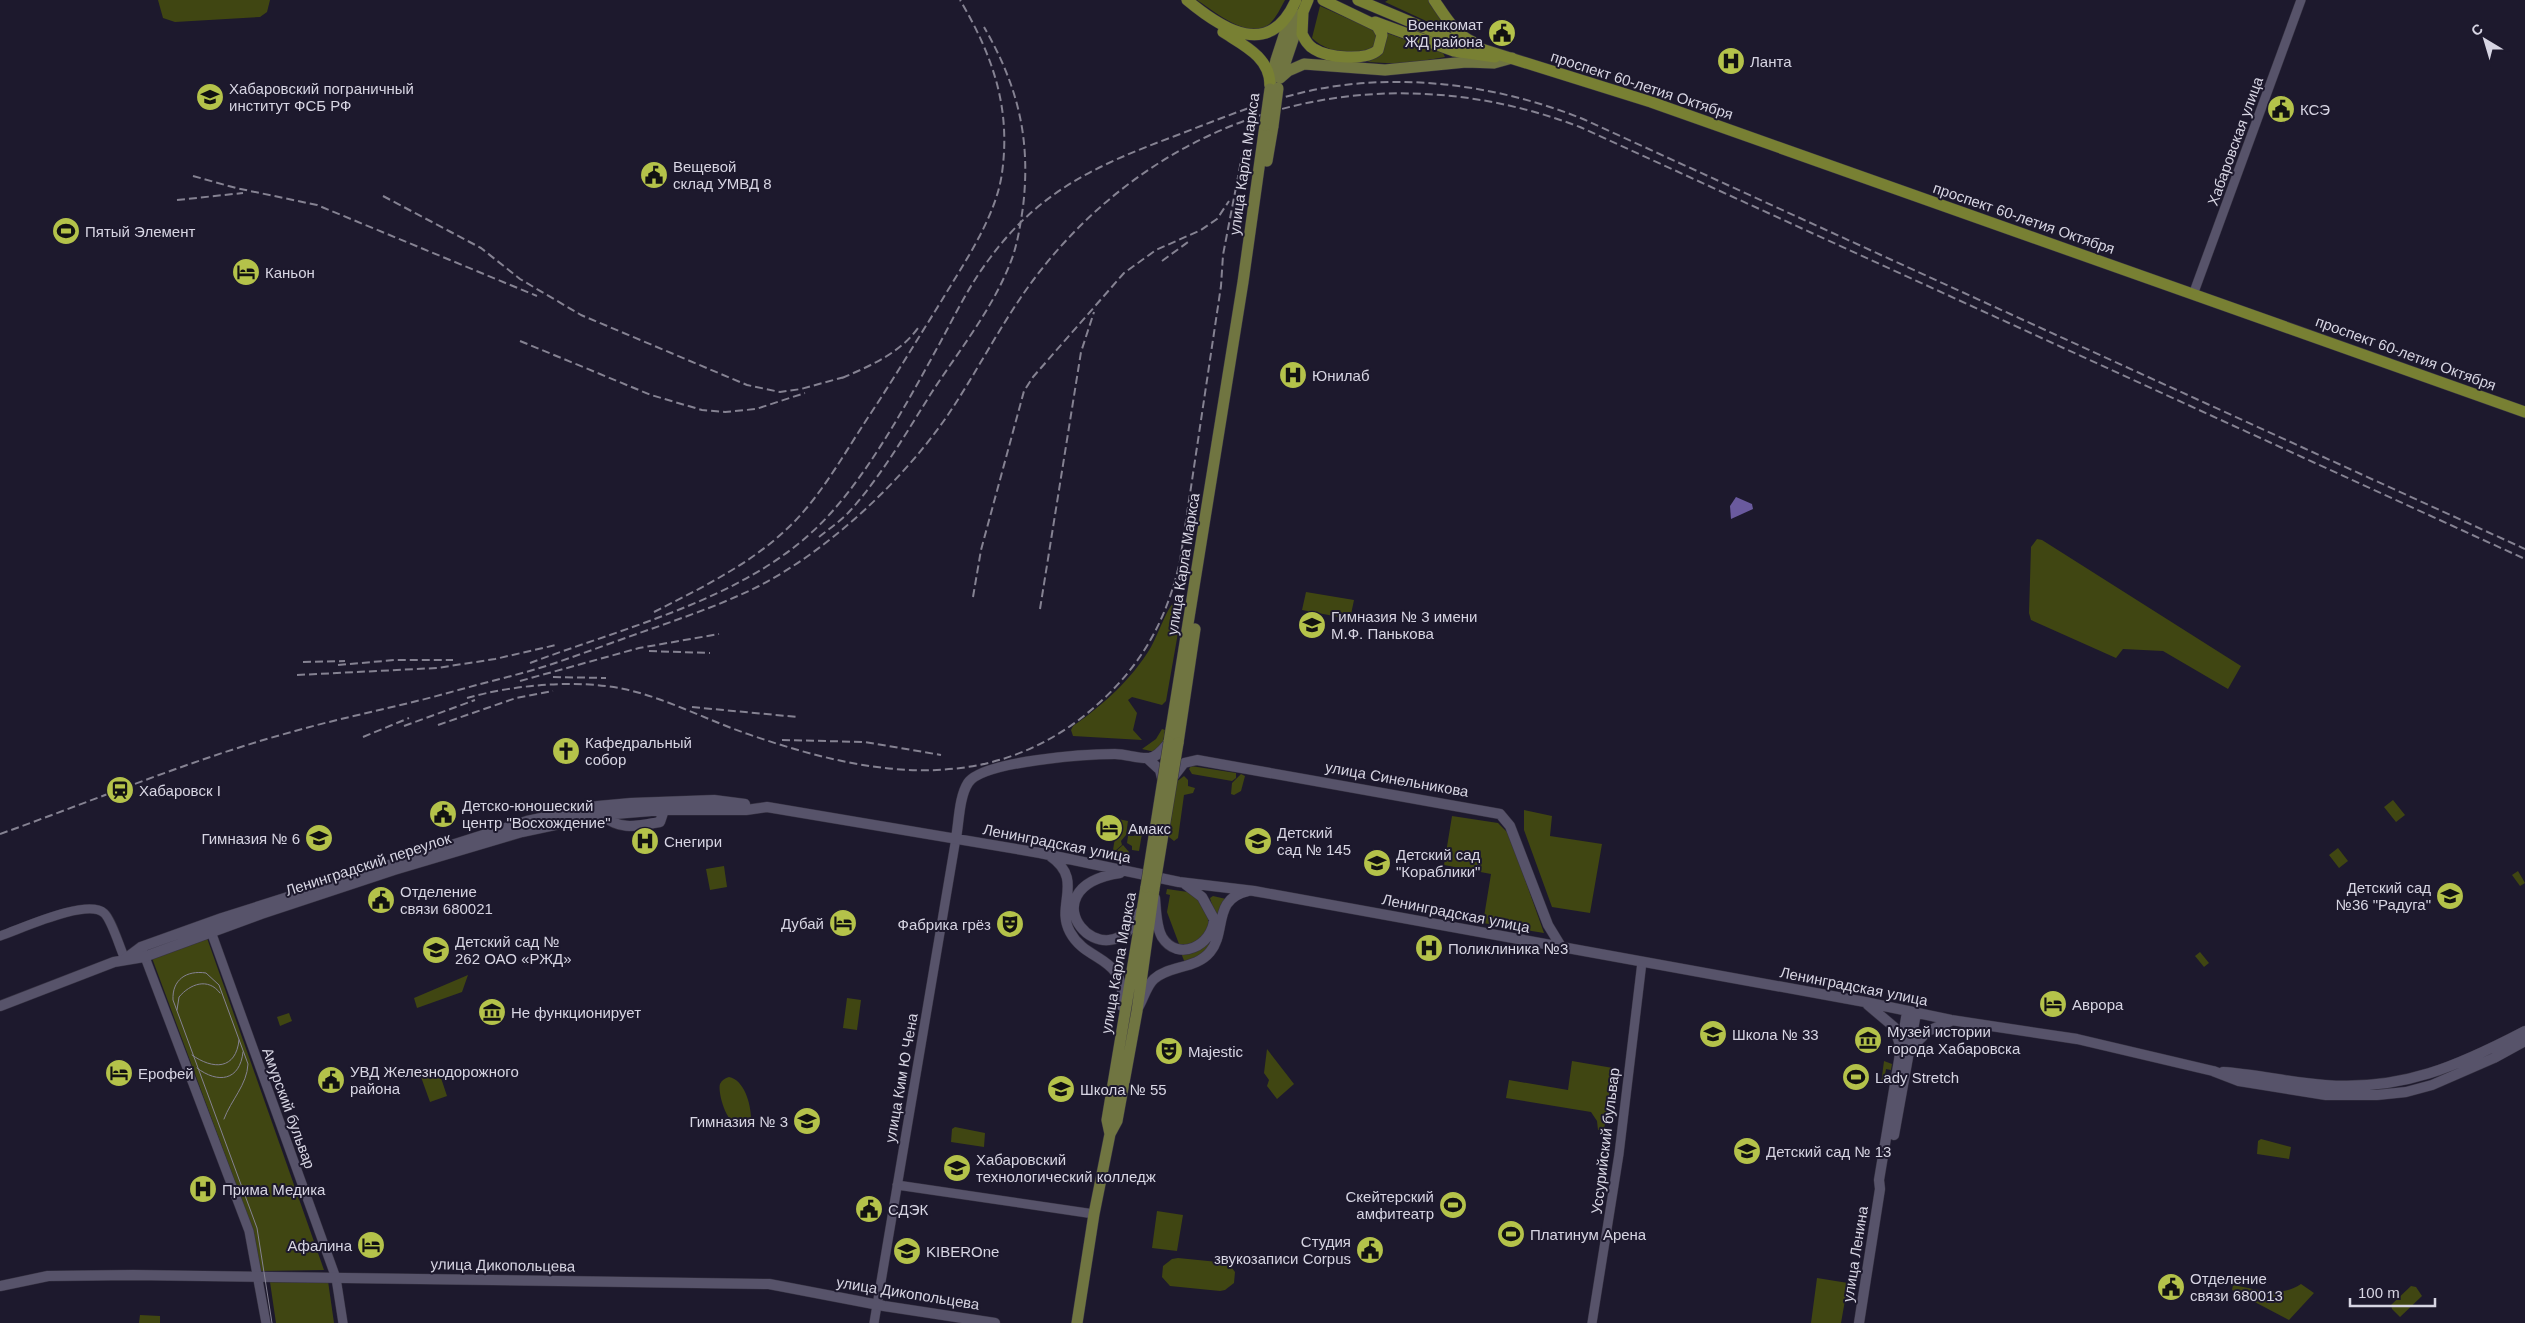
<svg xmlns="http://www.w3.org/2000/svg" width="2525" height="1323" viewBox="0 0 2525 1323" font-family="Arial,sans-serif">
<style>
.green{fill:#404612}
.water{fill:#6a5a9e}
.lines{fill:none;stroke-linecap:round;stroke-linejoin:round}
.tertiary-casing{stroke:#363242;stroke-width:10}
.secondary-casing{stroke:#363242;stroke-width:11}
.primary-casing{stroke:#363242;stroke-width:12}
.trunk-casing{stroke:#363242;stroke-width:12}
.tertiary{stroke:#57536a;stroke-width:9}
.secondary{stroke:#57536a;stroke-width:10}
.primary{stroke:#707541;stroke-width:11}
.trunk{stroke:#788033;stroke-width:11}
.tram{stroke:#858292;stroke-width:1}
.rail{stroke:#858292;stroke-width:2;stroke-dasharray:8 4;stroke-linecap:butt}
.primary-bridge-casing{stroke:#363242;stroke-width:12;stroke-linecap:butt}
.primary-bridge{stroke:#707541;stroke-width:11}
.labels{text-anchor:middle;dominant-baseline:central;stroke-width:4;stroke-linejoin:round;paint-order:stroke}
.poi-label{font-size:15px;fill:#d7d5e3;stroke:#1d192d;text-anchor:start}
.street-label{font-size:15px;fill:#d7d5e3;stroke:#1d192d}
</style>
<rect width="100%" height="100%" fill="#1d192d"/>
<!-- green -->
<path class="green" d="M 158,0 L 270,0 L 267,12 L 260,17 L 175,22 L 163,18 Z
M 1197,0 L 1285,0 C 1280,9 1276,19 1267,26 C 1249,40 1212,10 1197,0 Z
M 1388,0 L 1429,0 L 1450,32 L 1385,2 Z
M 1320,6 L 1376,31 L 1378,42 C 1365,62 1327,53 1312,38 Z
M 1384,32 L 1443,53 L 1445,57 L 1404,64 L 1367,62 C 1380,57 1387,47 1384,32 Z
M 2037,539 L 2042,540 L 2241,666 L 2228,689 L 2163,651 L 2123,649 L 2116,658 L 2031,620 L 2029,613 L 2031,547 Z
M 1306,592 L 1354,600 L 1350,619 L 1302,610 Z
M 1176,600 L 1182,610 L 1166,701 L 1162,705 L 1132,697 L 1128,700 L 1137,713 L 1133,730 L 1142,740 L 1073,736 L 1071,730 L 1073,726 C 1103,705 1132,679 1151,647 C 1158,635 1167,607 1176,600 Z
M 1162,729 L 1165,730 L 1163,743 L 1155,752 L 1142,749 L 1156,739 Z
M 1191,766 L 1236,773 L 1236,778 L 1232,781 L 1192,774 L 1189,769 Z
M 1241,774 L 1245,776 L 1241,791 L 1234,795 L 1231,794 L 1232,783 Z
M 1184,776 L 1188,780 L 1188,786 L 1195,788 L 1193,793 L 1184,795 L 1178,838 L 1174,841 L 1169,837 L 1176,782 Z
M 2393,800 L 2405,815 L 2396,822 L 2384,807 Z
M 1524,810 L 1552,816 L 1550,836 L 1602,844 L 1590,913 L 1552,907 L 1524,830 Z
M 1452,816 L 1498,823 L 1509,834 L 1544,933 L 1483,923 L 1491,874 L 1444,865 Z
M 1118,819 L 1128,821 L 1126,835 L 1121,841 L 1122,845 L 1115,851 L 1113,850 Z
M 1143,828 L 1139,851 L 1132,850 L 1132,846 L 1127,843 L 1128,836 L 1134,836 Z
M 1123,845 L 1129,852 L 1125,861 L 1113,857 L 1110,860 L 1100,855 L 1100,850 L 1115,852 Z
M 2338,848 L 2348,861 L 2339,868 L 2329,855 Z
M 724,866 L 727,887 L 710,890 L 706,869 Z
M 2518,871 L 2525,883 L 2520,886 L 2512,875 Z
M 1167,889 L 1195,893 L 1209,914 L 1207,934 L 1191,945 L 1179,944 L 1167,912 L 1170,895 L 1166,894 Z
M 1213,896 L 1226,899 L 1217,921 L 1210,898 Z
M 1212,937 C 1207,953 1199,956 1185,963 L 1181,953 Z
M 207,938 L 324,1270 L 261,1271 L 253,1230 L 152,958 Z
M 2200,952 L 2209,963 L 2204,967 L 2195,956 Z
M 468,975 L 462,992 L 417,1008 L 414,998 Z
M 847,998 L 861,1000 L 857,1030 L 843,1028 Z
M 289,1013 L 292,1021 L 280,1026 L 277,1017 Z
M 1267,1049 L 1294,1084 L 1277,1099 L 1267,1086 L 1269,1080 L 1264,1073 Z
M 1572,1061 L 1613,1068 L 1604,1130 L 1598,1130 L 1597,1121 L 1591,1112 L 1506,1098 L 1509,1080 L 1568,1090 Z
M 1884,1061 L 1892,1064 L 1891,1070 L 1886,1069 L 1883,1085 L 1881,1084 Z
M 439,1072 L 447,1096 L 430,1102 L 421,1077 Z
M 729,1077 C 745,1080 752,1107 751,1122 C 729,1140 717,1092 720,1084 C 722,1080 725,1078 729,1077 Z
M 955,1127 L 985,1133 L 984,1147 L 951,1142 L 952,1129 Z
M 2261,1139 L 2291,1147 L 2289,1159 L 2257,1154 L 2258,1141 Z
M 1157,1211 L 1183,1215 L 1177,1251 L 1152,1248 Z
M 1178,1258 L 1228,1263 L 1235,1272 L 1234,1283 L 1225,1290 L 1220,1291 L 1170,1286 L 1162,1277 L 1163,1266 L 1172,1259 Z
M 1817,1278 L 1848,1283 L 1841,1323 L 1811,1323 Z
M 328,1281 L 334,1323 L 276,1323 L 270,1282 Z
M 2301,1284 L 2314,1293 L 2289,1320 L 2232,1290 L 2233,1285 C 2255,1289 2281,1298 2301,1284 Z
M 2411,1286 L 2416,1287 L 2422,1296 L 2400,1317 L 2392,1309 L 2391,1305 Z
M 140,1315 L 160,1316 L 160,1323 L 139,1323 Z"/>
<!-- water -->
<path class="water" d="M 1736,497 L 1752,504 L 1753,509 L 1731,519 L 1730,506 Z"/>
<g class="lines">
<!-- tertiary casing -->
<g class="tertiary-casing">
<path id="tertiary" d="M 2194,292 L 2301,0
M 209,926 L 336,1278 L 343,1323
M 0,936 C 21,929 87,898 104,913 C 112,920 120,949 125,959
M 143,952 L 249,1231 L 266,1323
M 897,1185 L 1094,1214
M 874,1323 L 956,838
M 1592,1323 L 1619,1154 L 1642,962"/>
</g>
<!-- secondary casing -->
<g class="secondary-casing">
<path id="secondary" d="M 1148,759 L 1160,770 L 1163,782
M 1174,776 L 1184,763 L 1197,760 L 1500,814 L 1510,826 L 1548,925 L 1562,948
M 602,815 C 621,831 636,826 660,822 L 664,810
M 956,838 C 959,822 959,797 968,783 C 982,761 1088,754 1115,754 C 1126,754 1139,759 1149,758 C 1158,757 1164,748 1169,742
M 1050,856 C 1085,880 1055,905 1070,932 C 1087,964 1127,954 1122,1006
M 1120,873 C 1021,888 1107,988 1140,912
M 1155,898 C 1156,910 1156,926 1162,937 C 1178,963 1213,945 1214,919 L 1202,897 L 1185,884
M 125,959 L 141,947 L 222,918 L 527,821 L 598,806 L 631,803 L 714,800 L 745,804
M 1868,1005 L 1894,1027 L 1900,1045
M 0,1006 L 114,962 L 144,957 L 261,914 L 394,870 L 522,832 L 602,815 L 664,810 L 746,810 L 767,807 L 1040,853 L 1179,882 L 1254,891 L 1865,1002 L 1951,1020 L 2077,1039 L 2213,1071 L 2239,1081 L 2326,1095 L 2377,1095 L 2406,1092 L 2432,1085 L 2494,1058 L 2525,1041
M 1139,1006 C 1144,997 1147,985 1154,979 C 1170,965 1196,969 1210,952 C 1227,932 1212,899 1248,891
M 1910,1049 L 1928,1031 L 1951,1021
M 2223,1072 C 2257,1074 2291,1083 2325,1085 C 2402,1091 2458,1066 2525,1031
M 1894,1135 L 1916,1013
M 0,1286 L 48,1276 L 133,1275 L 769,1284 L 884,1306 L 995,1323
M 1859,1323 L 1880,1189 L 1879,1180 L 1907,1012"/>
</g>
<!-- primary casing -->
<g class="primary-casing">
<path id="primary" d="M 1280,78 L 1288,71 L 1304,64 L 1385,70 L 1466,62 L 1494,63 L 1512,58
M 1280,78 L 1302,13
M 1270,85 L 1276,60 L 1292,11
M 1267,161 L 1273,126
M 1169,742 L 1243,282 L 1265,125
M 1178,743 L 1195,629
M 1110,1134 L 1107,1120 L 1146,887
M 1077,1323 L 1094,1214 L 1110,1134 L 1117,1121 L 1137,1011 L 1154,889"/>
</g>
<!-- trunk casing -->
<g class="trunk-casing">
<path id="trunk" d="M 1187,0 C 1223,30 1270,60 1296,0
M 1308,0 L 1303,12 L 1302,34 C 1305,40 1308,46 1314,49 C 1328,58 1366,61 1378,50 L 1382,35 L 1377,26 L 1323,0
M 1358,0 L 1456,41 L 1651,102 L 2525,412
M 1434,0 C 1445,16 1455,34 1473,42
M 1375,22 L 1454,51 L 1495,57
M 1223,32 C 1243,45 1270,57 1270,85"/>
</g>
<!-- tertiary -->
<use href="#tertiary" class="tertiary"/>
<!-- secondary -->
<use href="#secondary" class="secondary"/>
<!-- primary -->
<use href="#primary" class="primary"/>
<!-- trunk -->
<use href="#trunk" class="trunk"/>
<!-- tram -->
<path class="tram" d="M 177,1010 L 179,997 C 190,984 208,977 220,993
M 192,1055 C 213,1070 236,1070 239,1040
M 197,1068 C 218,1084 240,1081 243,1052
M 224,1119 C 231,1100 247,1085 248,1064 L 219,985 L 206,973 C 186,970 172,980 173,1000 L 257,1228 L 272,1323"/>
<!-- rail -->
<path class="rail" d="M 193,176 L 236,188 L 317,205 L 537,296
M 383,196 L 481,248 L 520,279 L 581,315 L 747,385 L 780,392 L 801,389 L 848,376
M 177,200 L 243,193
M 1162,261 L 1188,242
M 520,341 L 651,395 L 702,410 L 725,412 L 756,409 L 805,393
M 842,378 C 870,366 900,353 918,328
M 819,537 C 829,529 839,522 848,513 C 881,477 906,433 932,392 C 958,352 991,311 1009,266 C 1017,248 1020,227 1023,207 C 1031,139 1018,86 984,27
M 973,597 L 981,550 L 1024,391 L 1033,377 L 1124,273 L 1156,250 L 1201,230 L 1217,219 L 1229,201
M 1040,609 L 1081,352 L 1094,312
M 654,612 C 703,587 753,563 792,524 C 822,494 844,454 867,419 C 893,380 917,340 942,300 C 964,263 996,217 1002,173 C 1011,108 993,56 960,0
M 649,651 L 710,653
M 303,662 L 345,661
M 530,663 C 623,628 736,601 811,533 C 863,486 907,403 941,341 C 956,313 970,284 990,258 C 1039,191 1099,164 1175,136 C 1212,122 1247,107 1285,97 C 1382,69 1491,82 1583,119 L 2525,549
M 338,665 L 395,660 L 453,660
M 297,675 L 437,668 L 495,659 L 556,645
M 553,677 L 606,678
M 520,681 L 639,648 L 719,634
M 467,698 C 512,685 578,679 624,689 C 665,698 703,718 742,732 C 856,772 976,798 1080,719 C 1135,676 1165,628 1180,561 L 1221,286 L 1223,255 L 1242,156
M 692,707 L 797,717
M 438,725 L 516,698 L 553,691
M 404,726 L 475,700
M 363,737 L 409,718
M 782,740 L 865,742 L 941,755
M 0,834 C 98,799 195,758 295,731 C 348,716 402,706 455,691 C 490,681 527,673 561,661 C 590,651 619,640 648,630 C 685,617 723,604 759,586 C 828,550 897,486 943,422 C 976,375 1001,322 1037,275 C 1168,105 1380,51 1580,127 L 2525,559"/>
<!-- primary-bridge casing -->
<g class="primary-bridge-casing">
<path id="primary-bridge" d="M 1265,125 L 1270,89
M 1273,126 L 1278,88
M 1146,887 L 1169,742
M 1154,889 L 1178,743"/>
</g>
<!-- primary-bridge -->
<use href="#primary-bridge" class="primary-bridge"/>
</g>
<!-- icons -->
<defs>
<g id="civic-disc" transform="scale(1.4375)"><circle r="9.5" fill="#b4c24a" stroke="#1d192d"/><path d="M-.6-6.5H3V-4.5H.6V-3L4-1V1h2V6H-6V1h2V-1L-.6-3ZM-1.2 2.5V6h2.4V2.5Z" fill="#111"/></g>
<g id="hospital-disc" transform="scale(1.4375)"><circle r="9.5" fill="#b4c24a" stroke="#1d192d"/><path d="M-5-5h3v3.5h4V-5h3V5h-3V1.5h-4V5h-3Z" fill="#111"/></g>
<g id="university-disc" transform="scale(1.4375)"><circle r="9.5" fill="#b4c24a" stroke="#1d192d"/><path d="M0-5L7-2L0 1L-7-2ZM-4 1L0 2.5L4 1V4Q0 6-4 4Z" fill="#111"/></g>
<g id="stadium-disc" transform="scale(1.4375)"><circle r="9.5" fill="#b4c24a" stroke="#1d192d"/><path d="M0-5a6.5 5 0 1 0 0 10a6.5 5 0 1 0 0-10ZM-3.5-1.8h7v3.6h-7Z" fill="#111"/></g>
<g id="hotel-disc" transform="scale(1.4375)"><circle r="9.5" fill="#b4c24a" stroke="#1d192d"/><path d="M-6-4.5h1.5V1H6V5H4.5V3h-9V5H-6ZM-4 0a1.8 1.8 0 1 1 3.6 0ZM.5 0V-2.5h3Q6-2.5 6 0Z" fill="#111"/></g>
<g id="school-disc" transform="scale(1.4375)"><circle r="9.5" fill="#b4c24a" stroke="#1d192d"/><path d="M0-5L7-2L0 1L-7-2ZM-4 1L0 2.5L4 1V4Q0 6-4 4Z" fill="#111"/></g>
<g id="church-disc" transform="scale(1.4375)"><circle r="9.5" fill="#b4c24a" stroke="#1d192d"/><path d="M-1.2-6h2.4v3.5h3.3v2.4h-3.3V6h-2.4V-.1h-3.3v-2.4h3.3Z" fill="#111"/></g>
<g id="station-disc" transform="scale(1.4375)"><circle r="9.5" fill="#b4c24a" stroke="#1d192d"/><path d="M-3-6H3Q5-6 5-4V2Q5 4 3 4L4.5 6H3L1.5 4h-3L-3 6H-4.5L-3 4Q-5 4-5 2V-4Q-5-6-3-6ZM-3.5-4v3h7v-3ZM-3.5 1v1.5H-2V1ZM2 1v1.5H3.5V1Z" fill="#111"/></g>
<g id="theatre-disc" transform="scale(1.4375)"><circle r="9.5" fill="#b4c24a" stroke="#1d192d"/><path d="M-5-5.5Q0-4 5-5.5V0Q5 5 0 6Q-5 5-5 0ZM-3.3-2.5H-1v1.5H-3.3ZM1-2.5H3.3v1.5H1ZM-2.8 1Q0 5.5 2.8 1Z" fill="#111"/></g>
<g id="museum-disc" transform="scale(1.4375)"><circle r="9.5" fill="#b4c24a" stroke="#1d192d"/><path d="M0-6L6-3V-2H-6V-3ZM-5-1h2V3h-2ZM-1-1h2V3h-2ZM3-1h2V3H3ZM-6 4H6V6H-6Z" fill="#111"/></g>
</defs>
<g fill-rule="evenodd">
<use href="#civic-disc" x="1502" y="33"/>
<use href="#hospital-disc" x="1731" y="61"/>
<use href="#university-disc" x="210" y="97"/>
<use href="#civic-disc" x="2281" y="109"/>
<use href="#civic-disc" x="654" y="175"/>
<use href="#stadium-disc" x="66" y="231"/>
<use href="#hotel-disc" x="246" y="272"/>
<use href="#hospital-disc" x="1293" y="375"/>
<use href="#school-disc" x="1312" y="625"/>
<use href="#church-disc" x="566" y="751"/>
<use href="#station-disc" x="120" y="790"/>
<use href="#civic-disc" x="443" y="814"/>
<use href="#hotel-disc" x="1109" y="828"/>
<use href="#school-disc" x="319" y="838"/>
<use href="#hospital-disc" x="645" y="841"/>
<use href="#school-disc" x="1258" y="841"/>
<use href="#school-disc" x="1377" y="863"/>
<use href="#school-disc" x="2450" y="896"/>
<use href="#civic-disc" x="381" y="900"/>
<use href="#hotel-disc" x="843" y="923"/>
<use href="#theatre-disc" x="1010" y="924"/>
<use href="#hospital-disc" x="1429" y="948"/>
<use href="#school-disc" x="436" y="950"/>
<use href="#hotel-disc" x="2053" y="1004"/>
<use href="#museum-disc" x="492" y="1012"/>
<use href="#school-disc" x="1713" y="1034"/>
<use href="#museum-disc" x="1868" y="1040"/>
<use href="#theatre-disc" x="1169" y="1051"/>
<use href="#hotel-disc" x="119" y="1073"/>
<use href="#stadium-disc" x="1856" y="1077"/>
<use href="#civic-disc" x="331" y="1080"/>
<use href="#school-disc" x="1061" y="1089"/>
<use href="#school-disc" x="807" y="1121"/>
<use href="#school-disc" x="1747" y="1151"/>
<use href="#university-disc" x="957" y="1168"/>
<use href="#hospital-disc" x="203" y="1189"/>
<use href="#stadium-disc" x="1453" y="1205"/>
<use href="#civic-disc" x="869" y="1209"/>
<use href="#stadium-disc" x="1511" y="1234"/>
<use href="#hotel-disc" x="371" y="1245"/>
<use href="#civic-disc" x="1370" y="1250"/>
<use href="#school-disc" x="907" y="1251"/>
<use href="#civic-disc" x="2171" y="1287"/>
</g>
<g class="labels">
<!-- poi labels -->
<g class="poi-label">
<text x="1483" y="24" text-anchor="end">Военкомат<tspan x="1483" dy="17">ЖД района</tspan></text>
<text x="1750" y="61">Ланта</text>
<text x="229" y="88">Хабаровский пограничный<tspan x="229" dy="17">институт ФСБ РФ</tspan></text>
<text x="2300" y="109">КСЭ</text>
<text x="673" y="166">Вещевой<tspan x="673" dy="17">склад УМВД 8</tspan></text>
<text x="85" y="231">Пятый Элемент</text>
<text x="265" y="272">Каньон</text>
<text x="1312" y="375">Юнилаб</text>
<text x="1331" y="616">Гимназия № 3 имени<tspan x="1331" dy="17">М.Ф. Панькова</tspan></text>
<text x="585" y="742">Кафедральный<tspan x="585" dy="17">собор</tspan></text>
<text x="139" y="790">Хабаровск I</text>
<text x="462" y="805">Детско-юношеский<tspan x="462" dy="17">центр "Восхождение"</tspan></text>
<text x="1128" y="828">Амакс</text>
<text x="1277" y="832">Детский<tspan x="1277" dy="17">сад № 145</tspan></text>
<text x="300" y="838" text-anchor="end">Гимназия № 6</text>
<text x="664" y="841">Снегири</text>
<text x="1396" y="854">Детский сад<tspan x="1396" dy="17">"Кораблики"</tspan></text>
<text x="2431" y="887" text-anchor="end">Детский сад<tspan x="2431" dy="17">№36 "Радуга"</tspan></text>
<text x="400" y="891">Отделение<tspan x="400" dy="17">связи 680021</tspan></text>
<text x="824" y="923" text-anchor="end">Дубай</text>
<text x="991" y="924" text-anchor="end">Фабрика грёз</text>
<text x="455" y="941">Детский сад №<tspan x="455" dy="17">262 ОАО «РЖД»</tspan></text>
<text x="1448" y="948">Поликлиника №3</text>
<text x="2072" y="1004">Аврора</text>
<text x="511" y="1012">Не функционирует</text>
<text x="1887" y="1031">Музей истории<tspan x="1887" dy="17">города Хабаровска</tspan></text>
<text x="1732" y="1034">Школа № 33</text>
<text x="1188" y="1051">Majestic</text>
<text x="350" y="1071">УВД Железнодорожного<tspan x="350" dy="17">района</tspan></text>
<text x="138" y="1073">Ерофей</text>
<text x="1875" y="1077">Lady Stretch</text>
<text x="1080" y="1089">Школа № 55</text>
<text x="788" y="1121" text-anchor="end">Гимназия № 3</text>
<text x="1766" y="1151">Детский сад № 13</text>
<text x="976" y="1159">Хабаровский<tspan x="976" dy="17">технологический колледж</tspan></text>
<text x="222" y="1189">Прима Медика</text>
<text x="1434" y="1196" text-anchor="end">Скейтерский<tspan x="1434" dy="17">амфитеатр</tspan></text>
<text x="888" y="1209">СДЭК</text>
<text x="1530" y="1234">Платинум Арена</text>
<text x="1351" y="1241" text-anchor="end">Студия<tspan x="1351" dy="17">звукозаписи Corpus</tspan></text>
<text x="352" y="1245" text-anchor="end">Афалина</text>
<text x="926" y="1251">KIBEROne</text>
<text x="2190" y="1278">Отделение<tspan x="2190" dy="17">связи 680013</tspan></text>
</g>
<!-- street labels -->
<g class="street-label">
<text transform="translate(1642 85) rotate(18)">проспект 60-летия Октября</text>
<text transform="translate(2235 141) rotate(-70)">Хабаровская улица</text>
<text transform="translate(1244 164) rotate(-82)">улица Карла Маркса</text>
<text transform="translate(2024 218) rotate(19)">проспект 60-летия Октября</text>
<text transform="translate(2406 353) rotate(20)">проспект 60-летия Октября</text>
<text transform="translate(1183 564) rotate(-81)">улица Карла Маркса</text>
<text transform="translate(1397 779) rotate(10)">улица Синельникова</text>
<text transform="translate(1057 843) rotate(11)">Ленинградская улица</text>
<text transform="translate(368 864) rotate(-18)">Ленинградский переулок</text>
<text transform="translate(1456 913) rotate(11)">Ленинградская улица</text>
<text transform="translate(1118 963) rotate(-80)">улица Карла Маркса</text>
<text transform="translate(1854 986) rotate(11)">Ленинградская улица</text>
<text transform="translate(901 1078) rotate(-80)">улица Ким Ю Чена</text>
<text transform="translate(289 1108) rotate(70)">Амурский бульвар</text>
<text transform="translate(1605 1141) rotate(-83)">Уссурийский бульвар</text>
<text transform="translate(1855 1254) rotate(-81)">улица Ленина</text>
<text transform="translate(503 1265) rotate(1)">улица Дикопольцева</text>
<text transform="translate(908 1293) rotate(9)">улица Дикопольцева</text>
</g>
</g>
<!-- north arrow -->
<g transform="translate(2485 40) rotate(322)" stroke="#1d192d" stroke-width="4" paint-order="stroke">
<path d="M0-4L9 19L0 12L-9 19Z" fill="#d7d5e3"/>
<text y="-8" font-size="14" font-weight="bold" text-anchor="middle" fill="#d7d5e3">С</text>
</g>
<!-- scale -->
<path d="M2350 1298v8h85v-8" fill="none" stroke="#d7d5e3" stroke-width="2.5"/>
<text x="2358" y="1298" font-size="15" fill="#d7d5e3" stroke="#1d192d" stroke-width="4" paint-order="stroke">100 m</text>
</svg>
